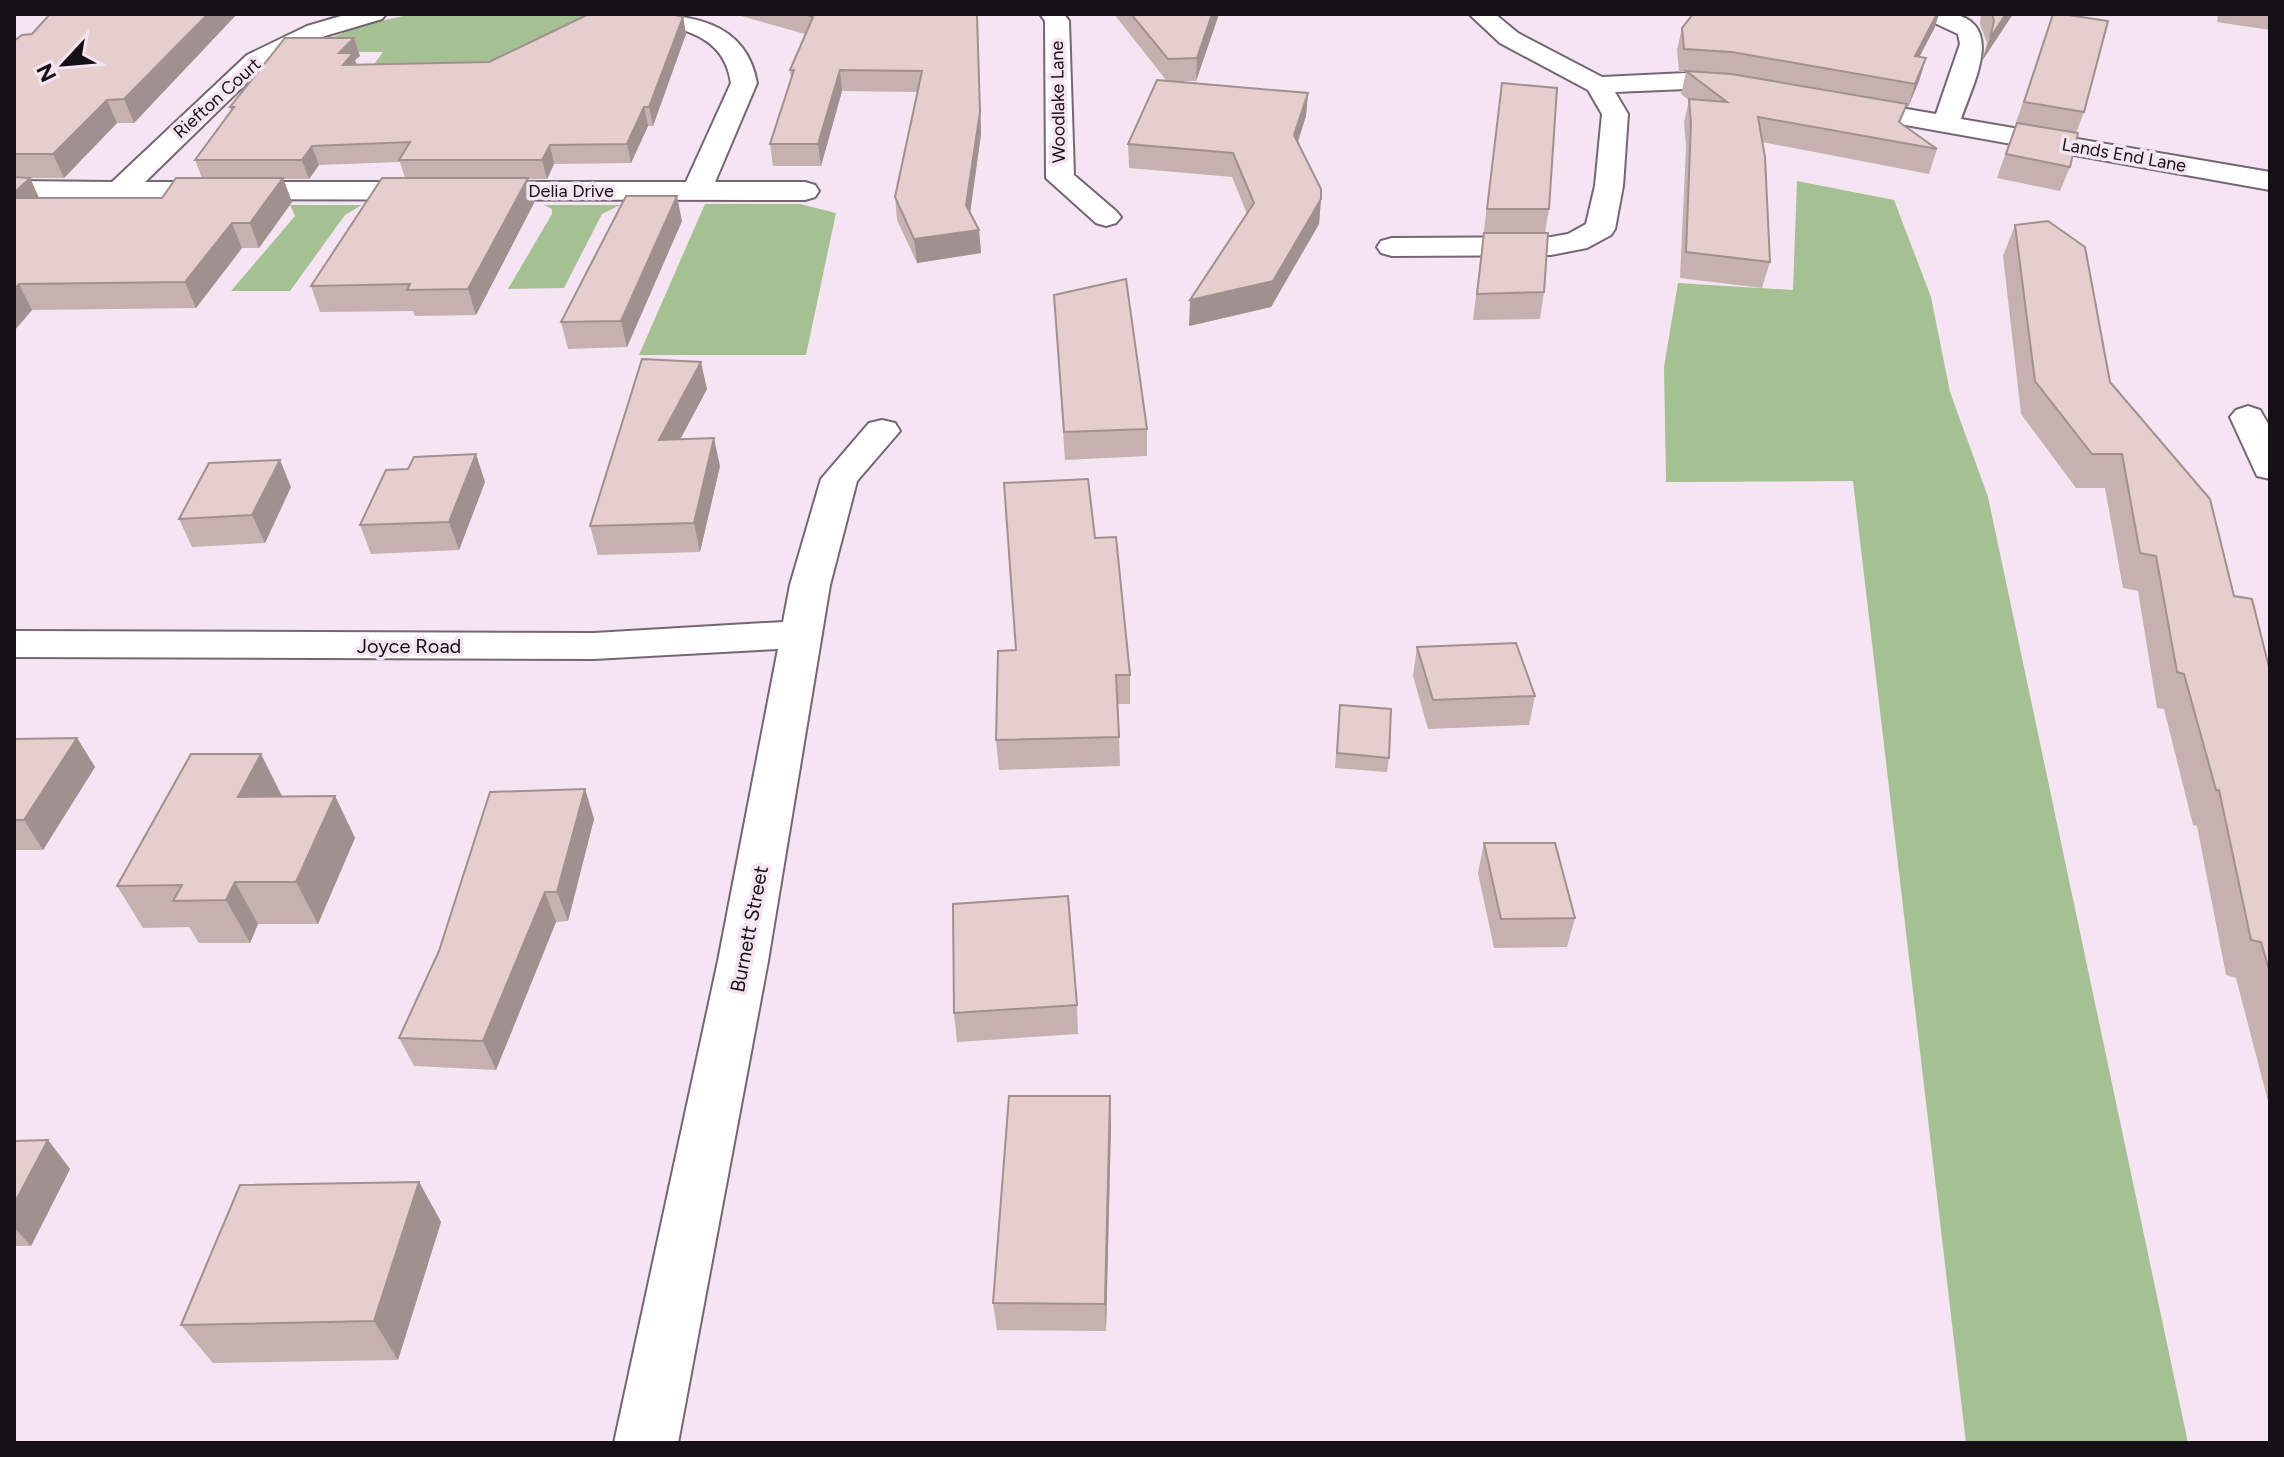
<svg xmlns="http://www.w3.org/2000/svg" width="2284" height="1457" viewBox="0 0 2284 1457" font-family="Figtree,sans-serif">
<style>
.forest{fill:#a5c092}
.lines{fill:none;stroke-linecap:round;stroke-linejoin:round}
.minor-casing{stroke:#746673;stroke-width:4}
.minor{fill:#fff;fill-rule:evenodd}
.wall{fill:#c5b1af}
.shaded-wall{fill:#a0908f}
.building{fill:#e5cecc;stroke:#a0908f;stroke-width:2}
.labels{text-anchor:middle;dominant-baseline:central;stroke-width:7;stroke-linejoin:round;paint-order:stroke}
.far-street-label{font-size:18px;fill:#151015;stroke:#f5e5f3}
.street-label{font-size:20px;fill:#151015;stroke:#f5e5f3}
</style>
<rect width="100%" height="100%" fill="#f5e5f3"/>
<!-- forest -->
<path class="forest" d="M 413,14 L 576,14 L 608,19 L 512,69 L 369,71 L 383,52 L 295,52 L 366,24 Z
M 1797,181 L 1894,200 L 1931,297 L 1950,392 L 1988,497 L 2188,1443 L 1966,1443 L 1853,481 L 1666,482 L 1664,367 L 1678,283 L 1793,290 Z
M 705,204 L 800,204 L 836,213 L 806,355 L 639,355 Z
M 290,205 L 362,205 L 345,215 L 290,291 L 231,291 L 295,216 Z
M 544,205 L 620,205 L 602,214 L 564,288 L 508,289 L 552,214 L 552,209 Z"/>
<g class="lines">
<!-- minor casing -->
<g class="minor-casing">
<path id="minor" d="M 348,14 L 386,14 L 382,19 L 325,36 L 265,65 L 145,182 L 686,182 L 731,83 C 724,33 680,29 639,19 L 635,14 C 688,14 746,20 757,83 L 715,182 L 805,182 L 815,185 L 819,191 L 815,197 L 805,200 L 14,199 L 14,181 L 112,182 L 247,55 L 307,26 Z
M 1040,14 L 1064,14 L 1069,21 L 1074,175 L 1116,211 L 1121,217 L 1116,223 L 1106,226 L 1096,223 L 1046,178 L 1045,21 Z
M 1469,14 L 1495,14 L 1518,33 L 1602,77 L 1686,73 L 1743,81 L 1752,84 L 1756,89 L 1752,94 L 1743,97 L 1686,89 L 1615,92 L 1628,114 L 1623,186 L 1615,229 L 1611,235 L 1587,248 L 1551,255 L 1392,256 L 1381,253 L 1377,247 L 1381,241 L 1392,238 L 1551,237 L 1568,234 L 1586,224 L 1595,186 L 1602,114 L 1588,90 L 1500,43 Z
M 1922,14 C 1932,14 1944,12 1953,14 C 2006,25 1972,85 1961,119 L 2270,172 L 2270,190 L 1833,112 L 1829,106 L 1833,100 L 1842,98 L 1936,114 L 1960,44 L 1958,34 L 1926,19 Z
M 2248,406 L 2260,410 L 2270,427 L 2270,479 L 2257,476 L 2230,417 L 2236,410 Z
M 882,420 L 895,423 L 900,431 L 857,481 L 830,585 L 768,961 L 678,1443 L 614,1443 L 718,961 L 778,649 L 594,659 L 14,657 L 14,631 L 594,633 L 783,622 L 790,585 L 821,479 L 869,423 Z"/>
</g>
<!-- minor -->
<use href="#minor" class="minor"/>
</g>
<!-- wall -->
<path class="wall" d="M 237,14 L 134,123 L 117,123 L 64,178 L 30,178 L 39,198 L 162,198 L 202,178 L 195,160 L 231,110 L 230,107 L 354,38 L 360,56 L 355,60 L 357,65 L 489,62 L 589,14 L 694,14 L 693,16 L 673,14 L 683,17 L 686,34 L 653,126 L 648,126 L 631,163 L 554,164 L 547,179 L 528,179 L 534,203 L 476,315 L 415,316 L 413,311 L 320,312 L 311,286 L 405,178 L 400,162 L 319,165 L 309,179 L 283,179 L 292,202 L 259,248 L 242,248 L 196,308 L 32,310 L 14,331 L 14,41 L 32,34 Z
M 734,14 L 977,14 L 981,134 L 970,212 L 979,230 L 981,253 L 917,263 L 897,220 L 895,197 L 918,92 L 842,91 L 821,166 L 773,166 L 770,144 L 791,78 L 790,70 L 805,34 Z
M 1114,14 L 1219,14 L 1196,81 L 1180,81 L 1308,93 L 1306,116 L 1298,142 L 1321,199 L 1319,224 L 1271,307 L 1189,326 L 1247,214 L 1232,177 L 1129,168 L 1128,144 L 1166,80 Z
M 1981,14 L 2013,14 L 1982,61 L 1987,43 L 1980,24 Z
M 2053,14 L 2084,112 L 2076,133 L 2070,167 L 2060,191 L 1997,178 Z
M 2218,14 L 2270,14 L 2270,30 L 2217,22 Z
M 1935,27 L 1919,57 L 1926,58 L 1919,81 L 1908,107 L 1906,107 L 1900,123 L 1937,149 L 1929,174 L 1762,142 L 1770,262 L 1762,288 L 1680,278 L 1686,147 L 1684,122 L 1689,100 L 1681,94 L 1686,72 L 1679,72 L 1677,50 L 1682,28 Z
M 1502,83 L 1549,209 L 1545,233 L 1544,292 L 1540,319 L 1473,320 Z
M 682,221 L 627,347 L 568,349 L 561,322 Z
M 2015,225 L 2110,382 L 2234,596 L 2270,671 L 2270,1109 L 2236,978 L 2226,975 L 2197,826 L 2193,825 L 2164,709 L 2157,708 L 2138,591 L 2123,588 L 2105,488 L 2076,488 L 2021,414 L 2003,256 Z
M 1054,295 L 1147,429 L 1147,456 L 1065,460 Z
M 707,389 L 680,439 L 720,466 L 700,552 L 598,555 L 590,526 Z
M 485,482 L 459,550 L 371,554 L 360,525 Z
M 291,487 L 265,543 L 192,547 L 179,519 Z
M 1095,538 L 1130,675 L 1130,704 L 1118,704 L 1120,766 L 999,770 L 996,740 L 1016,650 Z
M 1417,647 L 1535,696 L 1529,725 L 1428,729 L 1413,676 Z
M 1340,705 L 1389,758 L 1387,772 L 1335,768 Z
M 77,738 L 95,767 L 43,850 L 14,850 L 14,739 Z
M 585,789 L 594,819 L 568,921 L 556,922 L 496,1070 L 414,1066 L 399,1038 L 439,951 Z
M 282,796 L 282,797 L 335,796 L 355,838 L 318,924 L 258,924 L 250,943 L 199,943 L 189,927 L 143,928 L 117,886 Z
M 1484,843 L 1575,918 L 1567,947 L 1494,948 L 1478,873 Z
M 1077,1005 L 1078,1034 L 957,1042 L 954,1013 Z
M 1111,1125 L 1106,1331 L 997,1330 L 993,1303 Z
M 48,1140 L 70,1169 L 31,1246 L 14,1246 L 14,1141 Z
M 419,1182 L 441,1222 L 398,1360 L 213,1363 L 181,1325 Z"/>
<!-- shaded-wall -->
<path class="shaded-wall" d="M 208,14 L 237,14 L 134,123 L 124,99 Z
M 977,14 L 981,134 L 968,228 L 966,205 Z
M 1212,14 L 1219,14 L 1196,81 L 1197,58 Z
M 1937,14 L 1939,14 L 1935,27 L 1908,79 L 1915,56 Z
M 2006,14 L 2013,14 L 1982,61 L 1990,38 Z
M 683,17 L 686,34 L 653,126 L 649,107 Z
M 354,38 L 360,56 L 355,60 L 359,72 L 349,84 L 339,53 Z
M 1926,58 L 1919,81 L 1908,107 L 1915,84 Z
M 840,70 L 842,91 L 821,166 L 818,144 Z
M 1308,93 L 1306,116 L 1292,159 L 1294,135 Z
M 107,100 L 117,123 L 64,178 L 53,154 Z
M 644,107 L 648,126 L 631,163 L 627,144 Z
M 550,145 L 554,164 L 547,179 L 542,160 Z
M 312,146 L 319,165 L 309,179 L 302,160 Z
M 30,178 L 41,202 L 14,209 L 14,193 Z
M 283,178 L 292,202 L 259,248 L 250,223 Z
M 528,178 L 534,203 L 476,315 L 468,289 Z
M 677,196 L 682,221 L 627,347 L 621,321 Z
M 1321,199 L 1319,224 L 1271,307 L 1189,326 L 1190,300 Z
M 232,223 L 242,248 L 196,308 L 185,282 Z
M 979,230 L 981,253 L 917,263 L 914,239 Z
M 19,284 L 32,310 L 14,331 L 14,290 Z
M 701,362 L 707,389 L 665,468 L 659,440 Z
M 714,438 L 720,466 L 700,552 L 694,523 Z
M 476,454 L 485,482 L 459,550 L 449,522 Z
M 280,460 L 291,487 L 265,543 L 252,515 Z
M 77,738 L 95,767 L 43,850 L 24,820 Z
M 261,754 L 282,796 L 260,840 L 238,797 Z
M 585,789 L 594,819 L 568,921 L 557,892 Z
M 335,796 L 355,838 L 318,924 L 296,882 Z
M 235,882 L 258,924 L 250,943 L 226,900 Z
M 545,892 L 556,922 L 496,1070 L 483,1041 Z
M 1110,1096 L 1111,1125 L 1106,1331 L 1105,1304 Z
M 48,1140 L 70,1169 L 31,1246 L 14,1227 L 14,1204 Z
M 419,1182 L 441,1222 L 398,1360 L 374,1321 Z"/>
<!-- building -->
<path class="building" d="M 50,14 L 208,14 L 124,99 L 107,100 L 53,154 L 14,154 L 14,41 L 22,35 L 32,34 Z
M 589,14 L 672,14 L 683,17 L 649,107 L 644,107 L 627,144 L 550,145 L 542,160 L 399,160 L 410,142 L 312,146 L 302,160 L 195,160 L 234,107 L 230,107 L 285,38 L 354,38 L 339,53 L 353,53 L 343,65 L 489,62 Z
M 804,14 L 977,14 L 980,112 L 966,205 L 979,230 L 914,239 L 895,197 L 922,71 L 840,70 L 818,144 L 770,144 L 794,70 L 790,70 L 813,17 Z
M 1131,14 L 1212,14 L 1197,58 L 1168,59 Z
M 1693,14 L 1937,14 L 1915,56 L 1926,58 L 1915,84 L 1732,52 L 1684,49 L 1682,28 Z
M 1992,14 L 2006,14 L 1990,38 L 1994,21 Z
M 2053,14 L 2062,14 L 2108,21 L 2084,112 L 2024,102 Z
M 1686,71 L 1731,74 L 1907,104 L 1899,122 L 1937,149 L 1758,117 L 1765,157 L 1770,262 L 1686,252 L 1691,123 L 1689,99 L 1727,102 Z
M 1157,80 L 1308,93 L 1294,135 L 1321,189 L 1321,199 L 1273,281 L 1190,300 L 1254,203 L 1233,153 L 1128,144 Z
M 1502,83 L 1557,88 L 1549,209 L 1487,209 Z
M 2017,123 L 2078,133 L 2070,167 L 2006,154 Z
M 14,177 L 30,178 L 14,193 Z
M 176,178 L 283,178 L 250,223 L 232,223 L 185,282 L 19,284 L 14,290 L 14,198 L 162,198 Z
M 382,178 L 528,178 L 468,289 L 407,290 L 410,284 L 311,286 Z
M 626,196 L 677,196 L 621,321 L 561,322 Z
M 2048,221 L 2085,247 L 2110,382 L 2210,499 L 2234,596 L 2252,599 L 2270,671 L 2270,973 L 2261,942 L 2251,940 L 2219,790 L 2216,790 L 2184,674 L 2177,672 L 2156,556 L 2140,553 L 2122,454 L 2092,454 L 2035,381 L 2015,225 Z
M 1484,233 L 1548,233 L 1544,292 L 1477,294 Z
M 1126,279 L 1147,429 L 1064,432 L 1054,295 Z
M 642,359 L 701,362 L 659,440 L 714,438 L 694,523 L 590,526 Z
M 476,454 L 449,522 L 360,525 L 386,470 L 408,469 L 414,457 Z
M 280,460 L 252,515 L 179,519 L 209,463 Z
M 1088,479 L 1095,538 L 1116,537 L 1130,675 L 1116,675 L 1119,737 L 996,740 L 998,651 L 1016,650 L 1004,483 Z
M 1516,643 L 1535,696 L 1433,700 L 1417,647 Z
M 1340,705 L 1391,709 L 1389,758 L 1337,753 Z
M 77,738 L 24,820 L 14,820 L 14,739 Z
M 191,754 L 261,754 L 238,797 L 335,796 L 296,882 L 235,882 L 226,900 L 173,901 L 182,885 L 117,886 Z
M 585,789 L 557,892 L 545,892 L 483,1041 L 399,1038 L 439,951 L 490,792 Z
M 1484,843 L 1555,843 L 1575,918 L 1501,919 Z
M 1068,896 L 1077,1005 L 954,1013 L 953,904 Z
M 1009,1096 L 1110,1096 L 1105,1304 L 993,1303 Z
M 48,1140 L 14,1204 L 14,1141 Z
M 419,1182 L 374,1321 L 181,1325 L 240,1185 Z"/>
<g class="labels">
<!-- far-street labels -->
<g class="far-street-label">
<text transform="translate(217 98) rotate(-42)">Riefton Court</text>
<text transform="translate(1058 102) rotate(-91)">Woodlake Lane</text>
<text transform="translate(2124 155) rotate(10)">Lands End Lane</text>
<text x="571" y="191">Delia Drive</text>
</g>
<!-- street labels -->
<g class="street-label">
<text x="409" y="646">Joyce Road</text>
<text transform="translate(749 929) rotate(-79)">Burnett Street</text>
</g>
</g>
<!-- border -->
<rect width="2284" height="1457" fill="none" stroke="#151015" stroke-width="32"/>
<!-- north arrow -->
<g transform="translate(64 64) rotate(244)" stroke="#f5e5f3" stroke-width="6" paint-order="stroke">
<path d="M0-6L14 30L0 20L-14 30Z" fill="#151015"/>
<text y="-12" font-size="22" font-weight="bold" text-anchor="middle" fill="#151015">N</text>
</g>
</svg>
